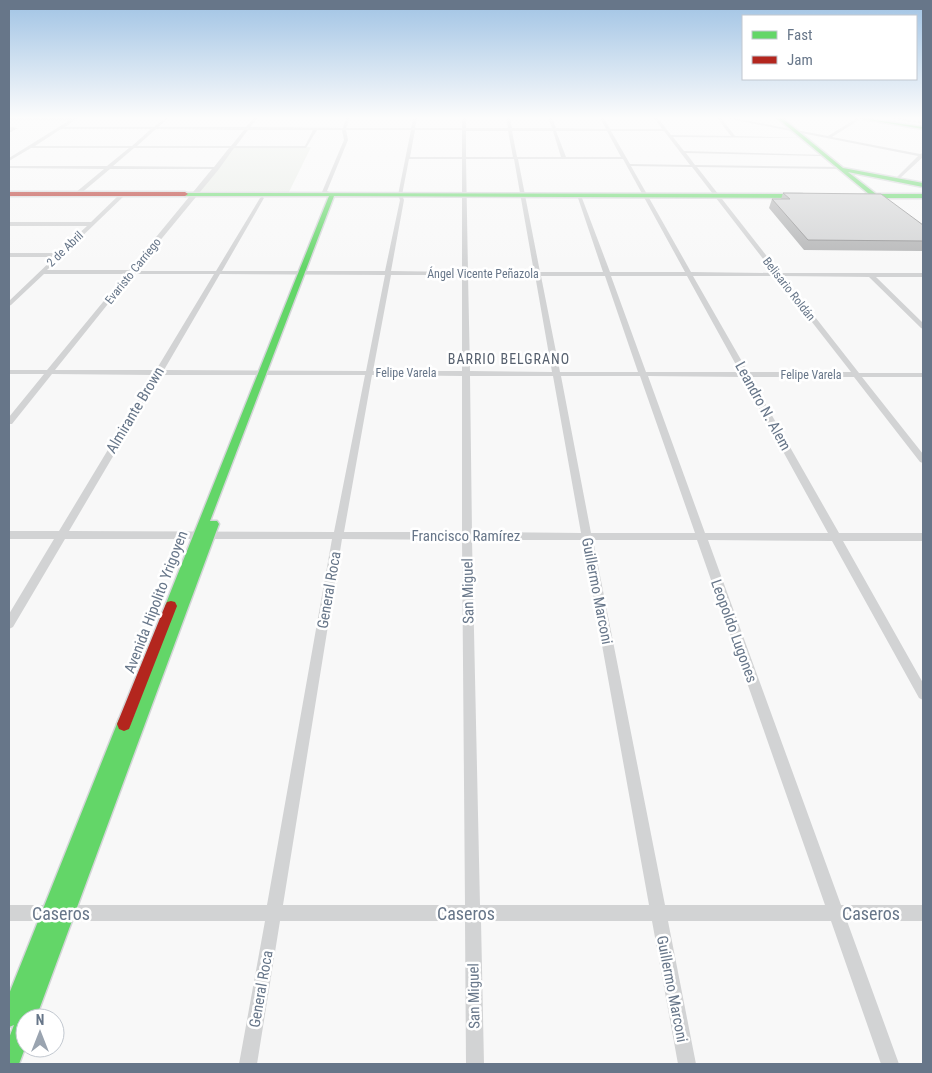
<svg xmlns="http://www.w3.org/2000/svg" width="932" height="1073" viewBox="0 0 932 1073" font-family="'Roboto Condensed',sans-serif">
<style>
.green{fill:#e8ece6}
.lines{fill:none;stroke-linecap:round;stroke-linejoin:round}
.fast-casing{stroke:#d3d5d7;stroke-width:3}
.jam-casing{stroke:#d3d5d7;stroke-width:3}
.street{fill:#d2d3d4;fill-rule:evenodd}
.fast{fill:#63d668;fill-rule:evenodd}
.jam{fill:#b3261e;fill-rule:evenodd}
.rail{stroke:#c8c8ca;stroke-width:2;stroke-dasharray:3 2;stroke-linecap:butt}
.wall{fill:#b5b6b7}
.building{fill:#d3d4d5;stroke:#949495}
.labels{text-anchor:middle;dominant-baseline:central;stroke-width:5;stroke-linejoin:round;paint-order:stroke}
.far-street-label{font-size:12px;fill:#677689;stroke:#fff}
.far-neighbourhood-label{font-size:14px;letter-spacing:1px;fill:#56606e;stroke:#fff}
.street-label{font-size:15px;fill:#677689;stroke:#fff}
.near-street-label{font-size:18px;fill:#677689;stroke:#fff}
</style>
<rect width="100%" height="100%" fill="#f8f8f8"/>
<!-- green -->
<path class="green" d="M 234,147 L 311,147 L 289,192 L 198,191 Z"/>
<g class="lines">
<!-- fast casing -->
<g class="fast-casing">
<path id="fast" d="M 777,118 L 782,118 L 843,168 L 923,183 L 923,187 L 848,172 L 876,194 L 923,194 L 923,198 L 880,198 L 877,200 L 861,197 L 861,195 L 869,194 Z
M 861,118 L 923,127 L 923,129 L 863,119 Z
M 183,193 L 802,194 L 805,196 L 802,198 L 334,196 L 210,521 L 217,521 L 219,524 L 36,1018 L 25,1018 L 25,1048 L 19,1064 L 9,1064 L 9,1038 L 14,1025 L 9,1027 L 9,994 L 119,719 L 124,717 L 129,719 L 131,723 L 174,610 L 167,610 L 165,606 L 329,196 L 185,196 Z"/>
</g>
<!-- jam casing -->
<g class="jam-casing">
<path id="jam" d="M 9,192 L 185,192 L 188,194 L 185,196 L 9,196 Z
M 171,601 L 175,602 L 177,606 L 131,724 L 129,729 L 124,731 L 119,729 L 117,724 L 165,606 L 167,602 Z"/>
</g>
<!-- street -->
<path class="street" d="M 9,118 L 78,118 L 65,127 L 154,127 L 165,118 L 169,118 L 158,127 L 246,127 L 254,118 L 258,118 L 250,127 L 343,128 L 346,118 L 350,118 L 346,128 L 411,128 L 413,118 L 417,118 L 415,128 L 462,128 L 462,118 L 466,118 L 466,128 L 508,128 L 506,118 L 510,118 L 512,128 L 552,128 L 548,118 L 552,118 L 556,128 L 606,129 L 600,118 L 604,118 L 610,129 L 662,129 L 654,118 L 658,118 L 671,135 L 731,136 L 717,118 L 721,118 L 735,136 L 806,138 L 673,137 L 684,151 L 825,155 L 823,156 L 686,153 L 695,165 L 843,167 L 841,169 L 697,167 L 780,273 L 923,273 L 923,277 L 876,277 L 923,323 L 923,329 L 921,328 L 869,277 L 783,276 L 859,373 L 923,373 L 923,377 L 862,377 L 923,454 L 923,463 L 920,462 L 854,377 L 750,377 L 839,533 L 923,533 L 923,541 L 843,541 L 923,683 L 923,700 L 919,698 L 832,541 L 708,540 L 841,905 L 923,905 L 923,921 L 847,921 L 899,1064 L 881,1064 L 831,921 L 668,921 L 696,1064 L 678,1064 L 652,921 L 481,921 L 484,1064 L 466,1064 L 465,921 L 280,921 L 257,1064 L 239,1064 L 265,921 L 9,921 L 9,905 L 267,905 L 332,539 L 65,539 L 13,627 L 9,629 L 9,614 L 54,539 L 9,539 L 9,531 L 59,531 L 153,375 L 52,374 L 12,424 L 9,424 L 9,417 L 44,374 L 9,374 L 9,370 L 47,370 L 126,274 L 44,274 L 11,305 L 9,306 L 9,301 L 55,257 L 9,257 L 9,253 L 58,253 L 87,226 L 9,226 L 9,222 L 91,222 L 120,194 L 124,194 L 124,196 L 47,270 L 129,270 L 212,169 L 110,169 L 79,195 L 75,195 L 75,193 L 104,169 L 9,168 L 9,166 L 107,166 L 129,148 L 31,148 L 9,161 L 9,158 L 70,120 L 9,120 ZM 61,129 L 151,129 L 132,146 L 35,146 ZM 156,129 L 244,130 L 231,146 L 137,146 ZM 248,130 L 313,130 L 305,146 L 236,146 ZM 317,130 L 342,130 L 344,140 L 322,192 L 332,196 L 334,194 L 327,191 L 348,140 L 346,130 L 411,130 L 398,195 L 400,200 L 385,271 L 222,271 L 264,198 L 262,197 L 260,198 L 216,271 L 135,271 L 219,169 L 234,148 L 306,148 ZM 415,130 L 462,130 L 462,157 L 410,157 ZM 466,131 L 508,131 L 513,157 L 466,157 ZM 512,131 L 553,131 L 561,157 L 517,157 ZM 556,131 L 607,131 L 621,157 L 566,157 ZM 611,131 L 664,131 L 690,165 L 630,164 ZM 134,148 L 229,148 L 214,167 L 113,166 ZM 409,159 L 462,159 L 462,272 L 391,271 L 404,200 L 402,195 ZM 466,159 L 514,159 L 534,272 L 468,272 ZM 518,159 L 623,159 L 685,272 L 610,272 L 582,198 L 580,197 L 578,198 L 603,272 L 540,272 ZM 631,166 L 692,167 L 774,273 L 691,272 ZM 132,274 L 214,274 L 156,370 L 55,370 ZM 220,274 L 385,275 L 366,371 L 164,370 ZM 391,275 L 462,275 L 462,371 L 373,371 ZM 468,275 L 535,275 L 552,372 L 470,371 ZM 541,276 L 605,276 L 638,372 L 560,372 ZM 611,276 L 687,276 L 740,372 L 646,372 ZM 693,276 L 776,276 L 851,372 L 748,372 ZM 161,375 L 365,375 L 334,532 L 69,531 ZM 372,375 L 462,376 L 462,532 L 344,532 ZM 470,376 L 553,376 L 581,533 L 472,532 ZM 561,376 L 640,376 L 695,533 L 591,533 ZM 648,376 L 742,377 L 828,533 L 705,533 ZM 342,539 L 462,540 L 465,905 L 283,905 ZM 472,540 L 583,540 L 649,905 L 480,905 ZM 593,540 L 697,540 L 825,905 L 665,905 Z
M 725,118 L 733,118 L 828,136 L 857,118 L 862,118 L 832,137 L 920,154 L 923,153 L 923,157 L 897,181 L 895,179 L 918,156 Z
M 9,127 L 18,128 L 9,133 L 9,131 L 11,129 L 9,129 Z"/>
<!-- fast -->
<use href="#fast" class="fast"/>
<!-- jam -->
<use href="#jam" class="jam"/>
<!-- rail -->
<path class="rail" d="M 893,118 L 923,123"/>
</g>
<!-- wall -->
<path class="wall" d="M 783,193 L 923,225 L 923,251 L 804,250 L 769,208 L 772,199 L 781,199 Z"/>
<!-- building -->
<path class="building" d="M 783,193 L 881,194 L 923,225 L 923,241 L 808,240 L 772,199 L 790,199 Z"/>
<!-- sky -->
<linearGradient id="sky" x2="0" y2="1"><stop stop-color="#a0c3e4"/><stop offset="0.44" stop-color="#fcfcfc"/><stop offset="1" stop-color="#fcfcfc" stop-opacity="0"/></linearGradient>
<rect width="932" height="268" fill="url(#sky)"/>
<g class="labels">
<!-- far-street labels -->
<g class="far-street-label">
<text transform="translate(65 249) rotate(-44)">2 de Abril</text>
<text transform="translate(133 271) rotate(-51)">Evaristo Carriego</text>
<text x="483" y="274">Ángel Vicente Peñazola</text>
<text transform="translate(789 289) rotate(52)">Belisario Roldán</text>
<text x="406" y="373">Felipe Varela</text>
<text x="811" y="375">Felipe Varela</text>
</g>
<!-- far-neighbourhood labels -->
<g class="far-neighbourhood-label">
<text x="509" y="359">BARRIO BELGRANO</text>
</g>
<!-- street labels -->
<g class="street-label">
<text transform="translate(763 406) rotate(61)">Leandro N. Alem</text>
<text transform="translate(135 410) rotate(-59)">Almirante Brown</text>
<text x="466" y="536">Francisco Ramírez</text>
<text transform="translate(329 590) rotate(-80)">General Roca</text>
<text transform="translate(468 591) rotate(-91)">San Miguel</text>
<text transform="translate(597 591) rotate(79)">Guillermo Marconi</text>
<text transform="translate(156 602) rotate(-69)">Avenida Hipolito Yrigoyen</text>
<text transform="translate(734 631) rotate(70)">Leopoldo Lugones</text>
<text transform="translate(261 989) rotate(-80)">General Roca</text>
<text transform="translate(672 989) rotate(79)">Guillermo Marconi</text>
<text transform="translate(474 996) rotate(-91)">San Miguel</text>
</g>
<!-- near-street labels -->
<g class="near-street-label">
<text x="61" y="913">Caseros</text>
<text x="466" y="913">Caseros</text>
<text x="871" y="913">Caseros</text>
</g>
</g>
<!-- border -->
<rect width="932" height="1073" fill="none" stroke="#677689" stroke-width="20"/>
<!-- legend -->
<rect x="742" y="15" width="175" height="65" fill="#ffffff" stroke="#c2c8d0"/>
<rect x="752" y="31" width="25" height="8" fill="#63d668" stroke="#c2c8d0"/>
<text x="787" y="40" font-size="15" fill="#677689">Fast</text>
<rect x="752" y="56" width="25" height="8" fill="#b3261e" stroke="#c2c8d0"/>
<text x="787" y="65" font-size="15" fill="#677689">Jam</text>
<!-- north arrow -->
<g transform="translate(40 1033)"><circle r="24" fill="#ffffff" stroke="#c2c8d0"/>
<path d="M0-4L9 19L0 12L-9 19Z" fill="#9aa4b0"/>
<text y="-8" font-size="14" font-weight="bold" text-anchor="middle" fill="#677689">N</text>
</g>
</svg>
